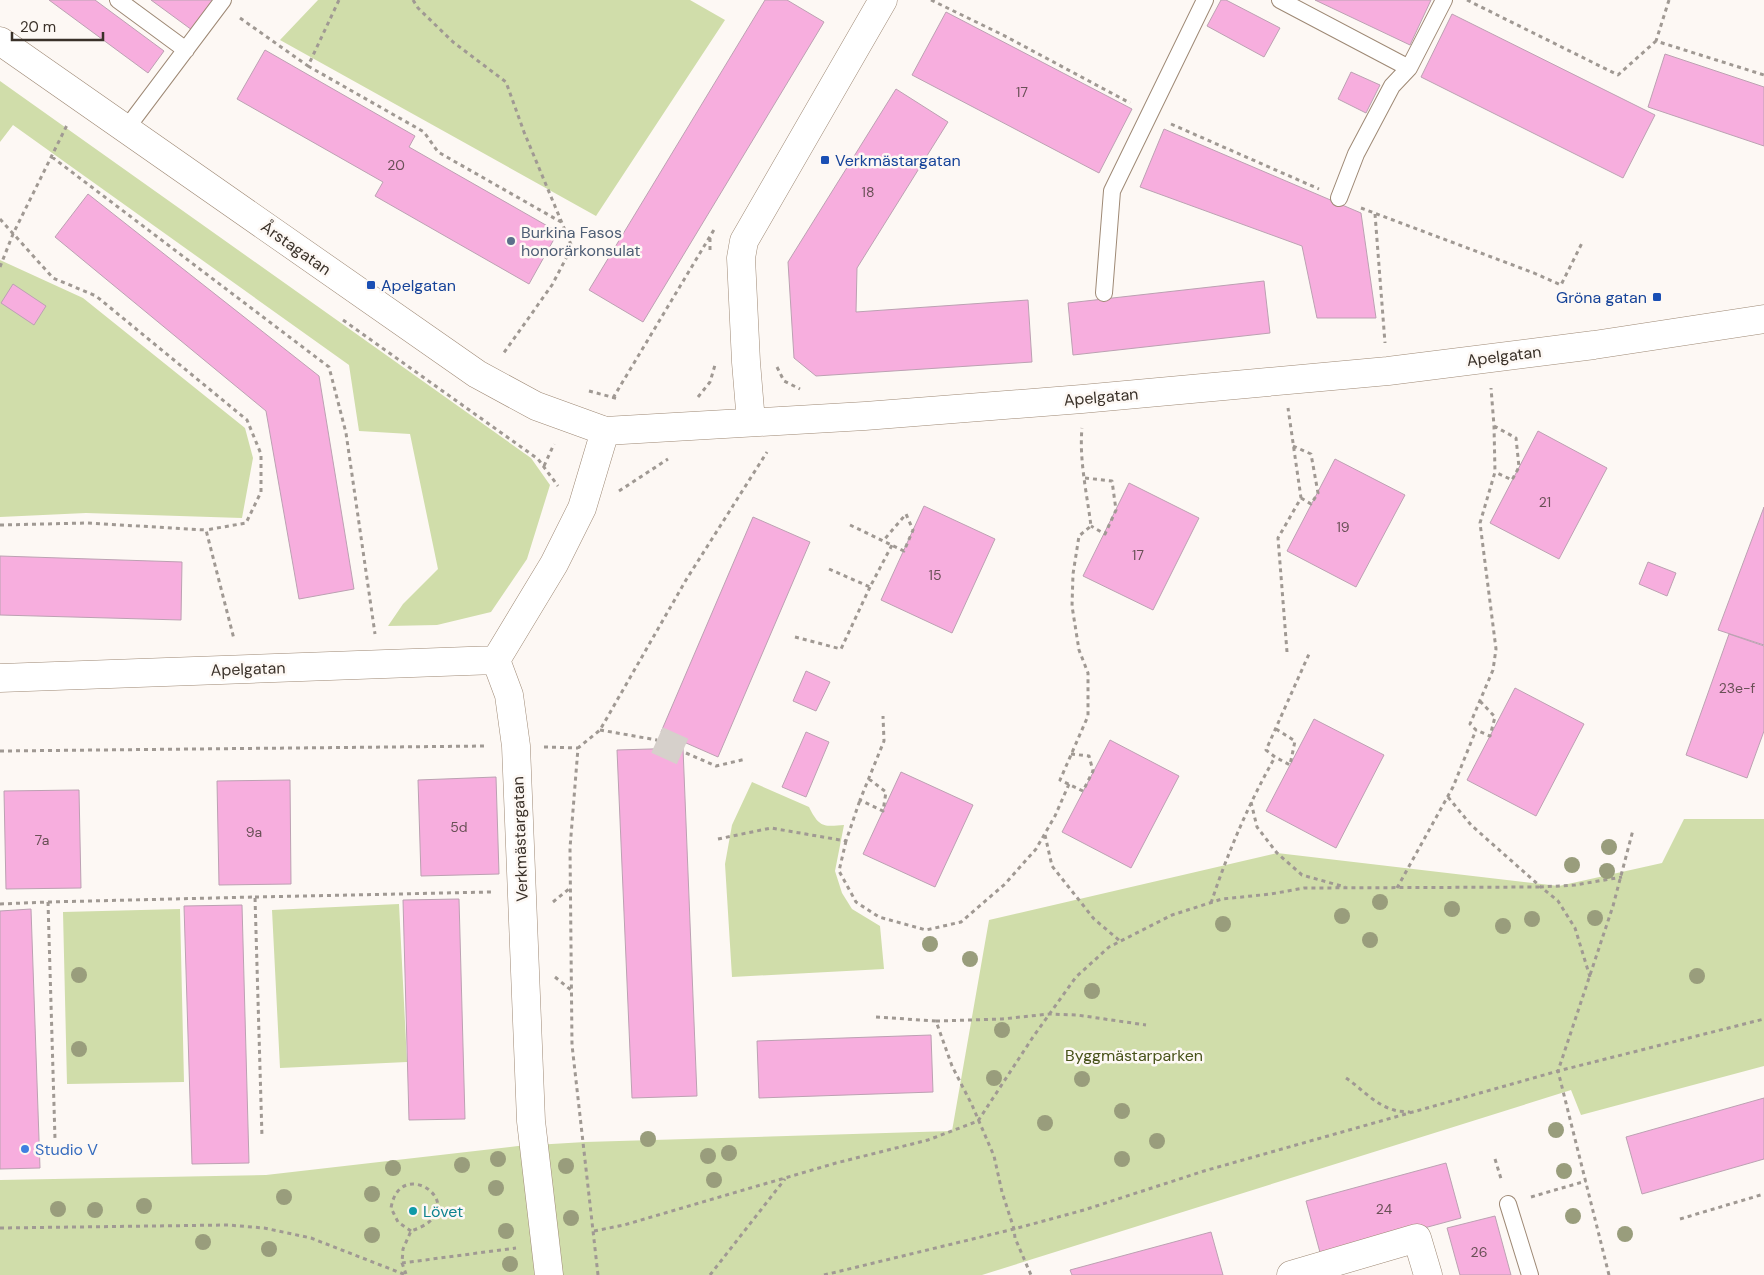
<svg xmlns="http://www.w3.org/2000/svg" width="1764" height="1275" viewBox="0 0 1764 1275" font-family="'DM Sans',sans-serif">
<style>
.green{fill:#d0ddaa}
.building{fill:#f7aede;stroke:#bca1b2}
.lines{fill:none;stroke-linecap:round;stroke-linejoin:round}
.street-tunnel{stroke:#d6d0cb;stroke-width:28;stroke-dasharray:28 14;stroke-linecap:butt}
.lane-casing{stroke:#9e8975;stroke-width:18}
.street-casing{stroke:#9e8975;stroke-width:29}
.path{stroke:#a09993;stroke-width:3;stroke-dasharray:4 4;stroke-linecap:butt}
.lane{stroke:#fff;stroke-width:16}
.street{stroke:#fff;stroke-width:28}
.tree{fill:#999d7c}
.transit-dot{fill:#1a4fb4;stroke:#fdf8f4;stroke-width:2}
.service-dot{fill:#5c6f8a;stroke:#fdf8f4;stroke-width:2}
.shop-dot{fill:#3f7fe0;stroke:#fdf8f4;stroke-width:2}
.culture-dot{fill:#0f9aa8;stroke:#fdf8f4;stroke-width:2}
.labels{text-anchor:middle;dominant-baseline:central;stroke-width:5;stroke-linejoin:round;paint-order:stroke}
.number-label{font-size:14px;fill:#695056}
.transit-label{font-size:16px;fill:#164399;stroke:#fdf8f4;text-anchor:start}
.service-label{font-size:16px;fill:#4e5e75;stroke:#fdf8f4;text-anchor:start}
.street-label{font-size:16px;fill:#3a3129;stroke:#fdf8f4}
.park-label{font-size:16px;fill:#475219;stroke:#fdf8f4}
.shop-label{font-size:16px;fill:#366cbe;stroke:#fdf8f4;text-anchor:start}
.culture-label{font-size:16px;fill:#0d838f;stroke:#fdf8f4;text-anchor:start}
</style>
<rect width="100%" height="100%" fill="#fdf8f4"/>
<!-- green -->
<path class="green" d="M 318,0 L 690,0 L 725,20 L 596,216 L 280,40 Z
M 0,81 L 531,458 L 550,485 L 527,559 L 491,612 L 437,625 L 388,626 L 403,604 L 438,569 L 410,434 L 359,431 L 349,365 L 13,125 L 0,142 Z
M 0,260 L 83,298 L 245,428 L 253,458 L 242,518 L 86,513 L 0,517 Z
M 752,782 L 809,807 C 819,827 823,827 844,825 L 835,871 L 842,893 L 852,909 L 880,926 L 884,969 L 732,977 L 725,864 L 732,825 Z
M 1684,819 L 1764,819 L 1764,1066 L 1581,1115 L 1571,1090 L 982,1275 L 0,1275 L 0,1180 L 266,1175 L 518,1146 L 585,1142 L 952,1131 L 989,920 L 1277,853 L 1559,886 L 1662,863 Z
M 399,904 L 407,1062 L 280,1068 L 272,910 Z
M 180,909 L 184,1082 L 67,1084 L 63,912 Z"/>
<!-- building -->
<path class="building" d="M 49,0 L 95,0 L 164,51 L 148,73 Z
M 151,0 L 213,0 L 192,30 Z
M 765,0 L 787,0 L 824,22 L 643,322 L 589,290 Z
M 1221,0 L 1226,0 L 1280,28 L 1264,57 L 1207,26 Z
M 1315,0 L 1431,0 L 1410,45 Z
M 946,12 L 1132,109 L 1099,173 L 912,75 Z
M 1452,14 L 1655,115 L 1623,178 L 1421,77 Z
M 265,50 L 415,136 L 409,147 L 558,232 L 529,284 L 375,196 L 383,182 L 237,99 Z
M 1665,54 L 1764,87 L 1764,146 L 1648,107 Z
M 1351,72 L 1380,85 L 1366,113 L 1338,99 Z
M 896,89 L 948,122 L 857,268 L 856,312 L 1028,300 L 1032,362 L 816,376 L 794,358 L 788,262 Z
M 1164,129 L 1361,213 L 1376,318 L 1317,318 L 1302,246 L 1140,187 Z
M 88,194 L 319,376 L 354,589 L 299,599 L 266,411 L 55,237 Z
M 1264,281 L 1270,333 L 1073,355 L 1068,303 Z
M 13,284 L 46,306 L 34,325 L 1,303 Z
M 1538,431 L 1607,468 L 1559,559 L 1490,523 Z
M 1335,459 L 1405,495 L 1356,587 L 1287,551 Z
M 1129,483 L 1199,518 L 1153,610 L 1083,576 Z
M 924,506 L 995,539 L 952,633 L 881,600 Z
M 1764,507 L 1764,645 L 1718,630 Z
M 753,517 L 810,542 L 718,757 L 661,732 Z
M 0,556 L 182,562 L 181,620 L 0,615 Z
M 1648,562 L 1676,573 L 1667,596 L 1639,584 Z
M 1729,634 L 1764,646 L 1764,731 L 1747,778 L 1686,755 Z
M 806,671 L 830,682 L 816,711 L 793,701 Z
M 1515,688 L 1584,724 L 1536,816 L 1467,780 Z
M 1314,719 L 1384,755 L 1336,848 L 1266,811 Z
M 806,732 L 829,742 L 806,797 L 782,787 Z
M 1110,740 L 1179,776 L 1131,868 L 1062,832 Z
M 683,748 L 697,1096 L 632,1098 L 617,750 Z
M 901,772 L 973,805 L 935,887 L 863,854 Z
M 496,777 L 499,874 L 421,876 L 418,780 Z
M 290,780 L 291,884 L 219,885 L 217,781 Z
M 79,790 L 81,888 L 6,889 L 4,791 Z
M 459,899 L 465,1119 L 409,1120 L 403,900 Z
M 242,905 L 249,1163 L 192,1164 L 184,906 Z
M 31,909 L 40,1168 L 0,1169 L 0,911 Z
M 931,1035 L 933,1092 L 759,1098 L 757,1041 Z
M 1764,1098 L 1764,1159 L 1642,1194 L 1626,1137 Z
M 1446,1163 L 1461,1218 L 1321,1256 L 1306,1201 Z
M 1495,1216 L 1511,1275 L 1460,1275 L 1447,1228 Z
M 1211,1232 L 1223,1275 L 1072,1275 L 1070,1270 Z"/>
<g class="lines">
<!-- street-tunnel -->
<path class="street-tunnel" d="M 657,740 L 686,753"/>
<!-- lane casing -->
<g class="lane-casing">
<path id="lane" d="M 118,0 L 186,50
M 1280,0 L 1409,68
M 126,129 L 223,0
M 1339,198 L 1356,154 L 1392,86 L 1409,68 L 1444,0
M 1104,293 L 1112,191 L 1205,0
M 1508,1204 L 1530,1275"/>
</g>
<!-- street casing -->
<g class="street-casing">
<path id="street" d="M 0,41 L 477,374 L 536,406 L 605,431 L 865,416 L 1082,399 L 1388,371 L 1594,345 L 1764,319
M 751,422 L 746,362 L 741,258 L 744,241 L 883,0
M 0,678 L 496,660
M 549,1275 L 531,1121 L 516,746 L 509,695 L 496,660 L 554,564 L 582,508 L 605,431
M 1291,1275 L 1417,1238 L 1428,1275"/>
</g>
<!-- path -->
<path class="path" d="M 413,0 L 418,8 L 453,42 L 506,82 L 524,132 L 572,247 L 552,285 L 503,354
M 931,0 L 1003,35 L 1130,103
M 1467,0 L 1618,75 L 1656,41
M 1669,0 L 1656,41 L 1764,75
M 240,18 L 308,66 L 339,0
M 308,66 L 424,132 L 438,152 L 561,222
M 1171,124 L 1319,189
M 52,157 L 329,367 L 346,433 L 375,634
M 1361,208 L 1534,273 L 1561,285 L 1582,243
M 1375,214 L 1385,343
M 0,219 L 53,278 L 96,296 L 247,420 L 261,454 L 261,492 L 246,523 L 206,530
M 710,238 L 710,251
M 0,267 L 13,234 L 68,123
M 343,320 L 538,459 L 558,486
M 777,367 L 784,381 L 800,389
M 589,391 L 619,399
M 698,397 L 710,382 L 715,365
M 613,398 L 715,228
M 1494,426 L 1516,438 L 1519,467 L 1512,480 L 1495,472
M 1293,446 L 1311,454 L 1318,493 L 1311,504 L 1301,498
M 544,466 L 554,444
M 1085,478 L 1112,481 L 1116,510 L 1105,534 L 1091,526
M 619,491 L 668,459
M 0,525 L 87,523 L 206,530 L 234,639
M 850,525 L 904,551 L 913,530 L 906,514 L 883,541
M 829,569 L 870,587 L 892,545
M 795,637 L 841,649 L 870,587
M 1287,652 L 1278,538 L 1301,498 L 1288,408
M 1480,701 L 1495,717 L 1490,736 L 1476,730 L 1470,724 L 1493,670 L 1496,649 L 1480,523 L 1495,472 L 1494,426 L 1491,388
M 1276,729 L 1295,741 L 1290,765 L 1275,757 L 1266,750 L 1309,654
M 600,730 L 657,740
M 544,747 L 578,748
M 0,751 L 487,746
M 686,753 L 716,766 L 746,759
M 1071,754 L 1089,756 L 1093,771 L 1083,791 L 1060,780 L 1088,716 L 1088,673 L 1079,650 L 1072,606 L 1073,574 L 1079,536 L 1091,526 C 1087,494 1079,460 1082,428
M 869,779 L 886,792 L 883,811 L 860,800 L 884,741 L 883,716
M 1448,797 L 1471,825 L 1541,887
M 1251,802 L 1257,827 L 1277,853 L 1302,875 L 1345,887
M 1045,835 L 1052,866 L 1094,919 L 1120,941
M 718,839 L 771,828 L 846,841 L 860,800
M 846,841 L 839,871 L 856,902 L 879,917 L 926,930 L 961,922 L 1005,884 L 1036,849 L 1055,816 L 1069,784
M 1397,888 L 1453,787 L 1476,730
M 255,897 L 492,892
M 48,902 L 255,897 L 262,1137
M 553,902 L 570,888
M 1211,903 C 1228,852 1249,803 1275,757
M 0,904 L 48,902 L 55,1139
M 555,977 L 571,990
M 1590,977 L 1575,928 L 1558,901 L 1541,887 L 1575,885 L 1622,877
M 876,1017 L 936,1021 L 952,1066 L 972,1105 L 994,1156 L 1002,1192 L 1014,1229 L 1015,1238 L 1031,1275
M 936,1021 L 1002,1019 L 1049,1014 L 1077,1015 L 1146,1025
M 1346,1078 C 1361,1088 1375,1105 1394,1110 C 1399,1112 1405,1111 1410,1112
M 1495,1159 L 1502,1182
M 1531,1197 L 1586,1181
M 1680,1219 L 1764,1194
M 0,1228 L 228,1225 L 264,1228 L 311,1238 L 406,1275
M 411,1231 L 398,1222 L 391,1208 C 400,1152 478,1209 411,1231 L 403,1249 L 402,1263 L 516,1248
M 594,1231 L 624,1225 L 836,1163 L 928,1140 L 978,1121 L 1033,1037 L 1076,977 L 1109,947 L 1172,915 L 1222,899 L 1271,894 L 1304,888 L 1541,887
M 402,1263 L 406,1274
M 598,1275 L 572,1045 L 570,848 L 578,748 L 600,730 L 686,580 L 767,452
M 710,1275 L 785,1179
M 824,1275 L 1014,1229 L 1084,1210 L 1204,1171 L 1558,1071 L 1764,1019
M 1609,1275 L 1558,1071 L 1613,906 L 1633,830"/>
<!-- lane -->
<use href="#lane" class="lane"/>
<!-- street -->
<use href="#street" class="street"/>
</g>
<!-- trees -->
<g class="tree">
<circle cx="1609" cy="847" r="8"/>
<circle cx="1572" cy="865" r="8"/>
<circle cx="1607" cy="871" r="8"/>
<circle cx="1380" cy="902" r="8"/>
<circle cx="1452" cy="909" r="8"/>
<circle cx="1342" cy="916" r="8"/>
<circle cx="1595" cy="918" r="8"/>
<circle cx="1532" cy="919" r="8"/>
<circle cx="1223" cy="924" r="8"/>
<circle cx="1503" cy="926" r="8"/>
<circle cx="1370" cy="940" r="8"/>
<circle cx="930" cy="944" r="8"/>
<circle cx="970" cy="959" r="8"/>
<circle cx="79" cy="975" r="8"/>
<circle cx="1697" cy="976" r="8"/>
<circle cx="1092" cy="991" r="8"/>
<circle cx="1002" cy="1030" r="8"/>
<circle cx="79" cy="1049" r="8"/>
<circle cx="994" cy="1078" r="8"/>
<circle cx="1082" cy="1079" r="8"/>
<circle cx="1122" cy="1111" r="8"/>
<circle cx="1045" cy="1123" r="8"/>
<circle cx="1556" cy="1130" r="8"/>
<circle cx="648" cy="1139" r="8"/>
<circle cx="1157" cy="1141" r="8"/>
<circle cx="729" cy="1153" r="8"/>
<circle cx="708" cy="1156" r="8"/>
<circle cx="498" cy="1159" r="8"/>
<circle cx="1122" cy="1159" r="8"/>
<circle cx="462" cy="1165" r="8"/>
<circle cx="566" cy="1166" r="8"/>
<circle cx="393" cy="1168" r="8"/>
<circle cx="1564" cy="1171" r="8"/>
<circle cx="714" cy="1180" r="8"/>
<circle cx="496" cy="1188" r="8"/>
<circle cx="372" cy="1194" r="8"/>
<circle cx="284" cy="1197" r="8"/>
<circle cx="144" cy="1206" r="8"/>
<circle cx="58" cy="1209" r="8"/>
<circle cx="95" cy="1210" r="8"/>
<circle cx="1573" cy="1216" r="8"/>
<circle cx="571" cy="1218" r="8"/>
<circle cx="506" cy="1231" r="8"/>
<circle cx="1625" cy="1234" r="8"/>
<circle cx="372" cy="1235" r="8"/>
<circle cx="203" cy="1242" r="8"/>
<circle cx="269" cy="1249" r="8"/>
<circle cx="510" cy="1264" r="8"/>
</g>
<!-- markers -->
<g class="transit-dot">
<rect x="820" y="155" width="10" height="10" rx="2.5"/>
<rect x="366" y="280" width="10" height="10" rx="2.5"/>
<rect x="1652" y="292" width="10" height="10" rx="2.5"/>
</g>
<circle class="service-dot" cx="511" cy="241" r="5"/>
<circle class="shop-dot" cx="25" cy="1149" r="5"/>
<circle class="culture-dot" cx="413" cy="1211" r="5"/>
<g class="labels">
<!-- number labels -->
<g class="number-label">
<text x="1022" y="92">17</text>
<text x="396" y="165">20</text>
<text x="868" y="192">18</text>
<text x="1545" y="502">21</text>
<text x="1343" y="527">19</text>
<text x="1138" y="555">17</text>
<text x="935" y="575">15</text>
<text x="1737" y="688">23e-f</text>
<text x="459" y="827">5d</text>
<text x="254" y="832">9a</text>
<text x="42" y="840">7a</text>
<text x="1384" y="1209">24</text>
<text x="1479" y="1252">26</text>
</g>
<!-- transit labels -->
<g class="transit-label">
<text x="835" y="160">Verkmästargatan</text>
<text x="381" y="285">Apelgatan</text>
<text x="1647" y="297" text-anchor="end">Gröna gatan</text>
</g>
<!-- service labels -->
<g class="service-label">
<text x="521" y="232">Burkina Fasos<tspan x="521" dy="18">honorärkonsulat</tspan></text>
</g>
<!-- street labels -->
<g class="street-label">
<text transform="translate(296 248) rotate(35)">Årstagatan</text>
<text transform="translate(1504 356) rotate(-7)">Apelgatan</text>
<text transform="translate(1101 397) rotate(-5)">Apelgatan</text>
<text transform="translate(248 669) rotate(-2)">Apelgatan</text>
<text transform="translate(520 839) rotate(-92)">Verkmästargatan</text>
</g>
<!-- park labels -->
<g class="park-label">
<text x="1134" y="1055">Byggmästarparken</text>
</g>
<!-- shop labels -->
<g class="shop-label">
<text x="35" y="1149">Studio V</text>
</g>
<!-- culture labels -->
<g class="culture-label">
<text x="423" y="1211">Lövet</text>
</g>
</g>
<!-- scale -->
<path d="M12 32v8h91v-8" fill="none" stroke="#3a3129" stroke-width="2.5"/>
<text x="20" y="32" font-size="15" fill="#3a3129" stroke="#fdf8f4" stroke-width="4" paint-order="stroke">20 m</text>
</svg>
